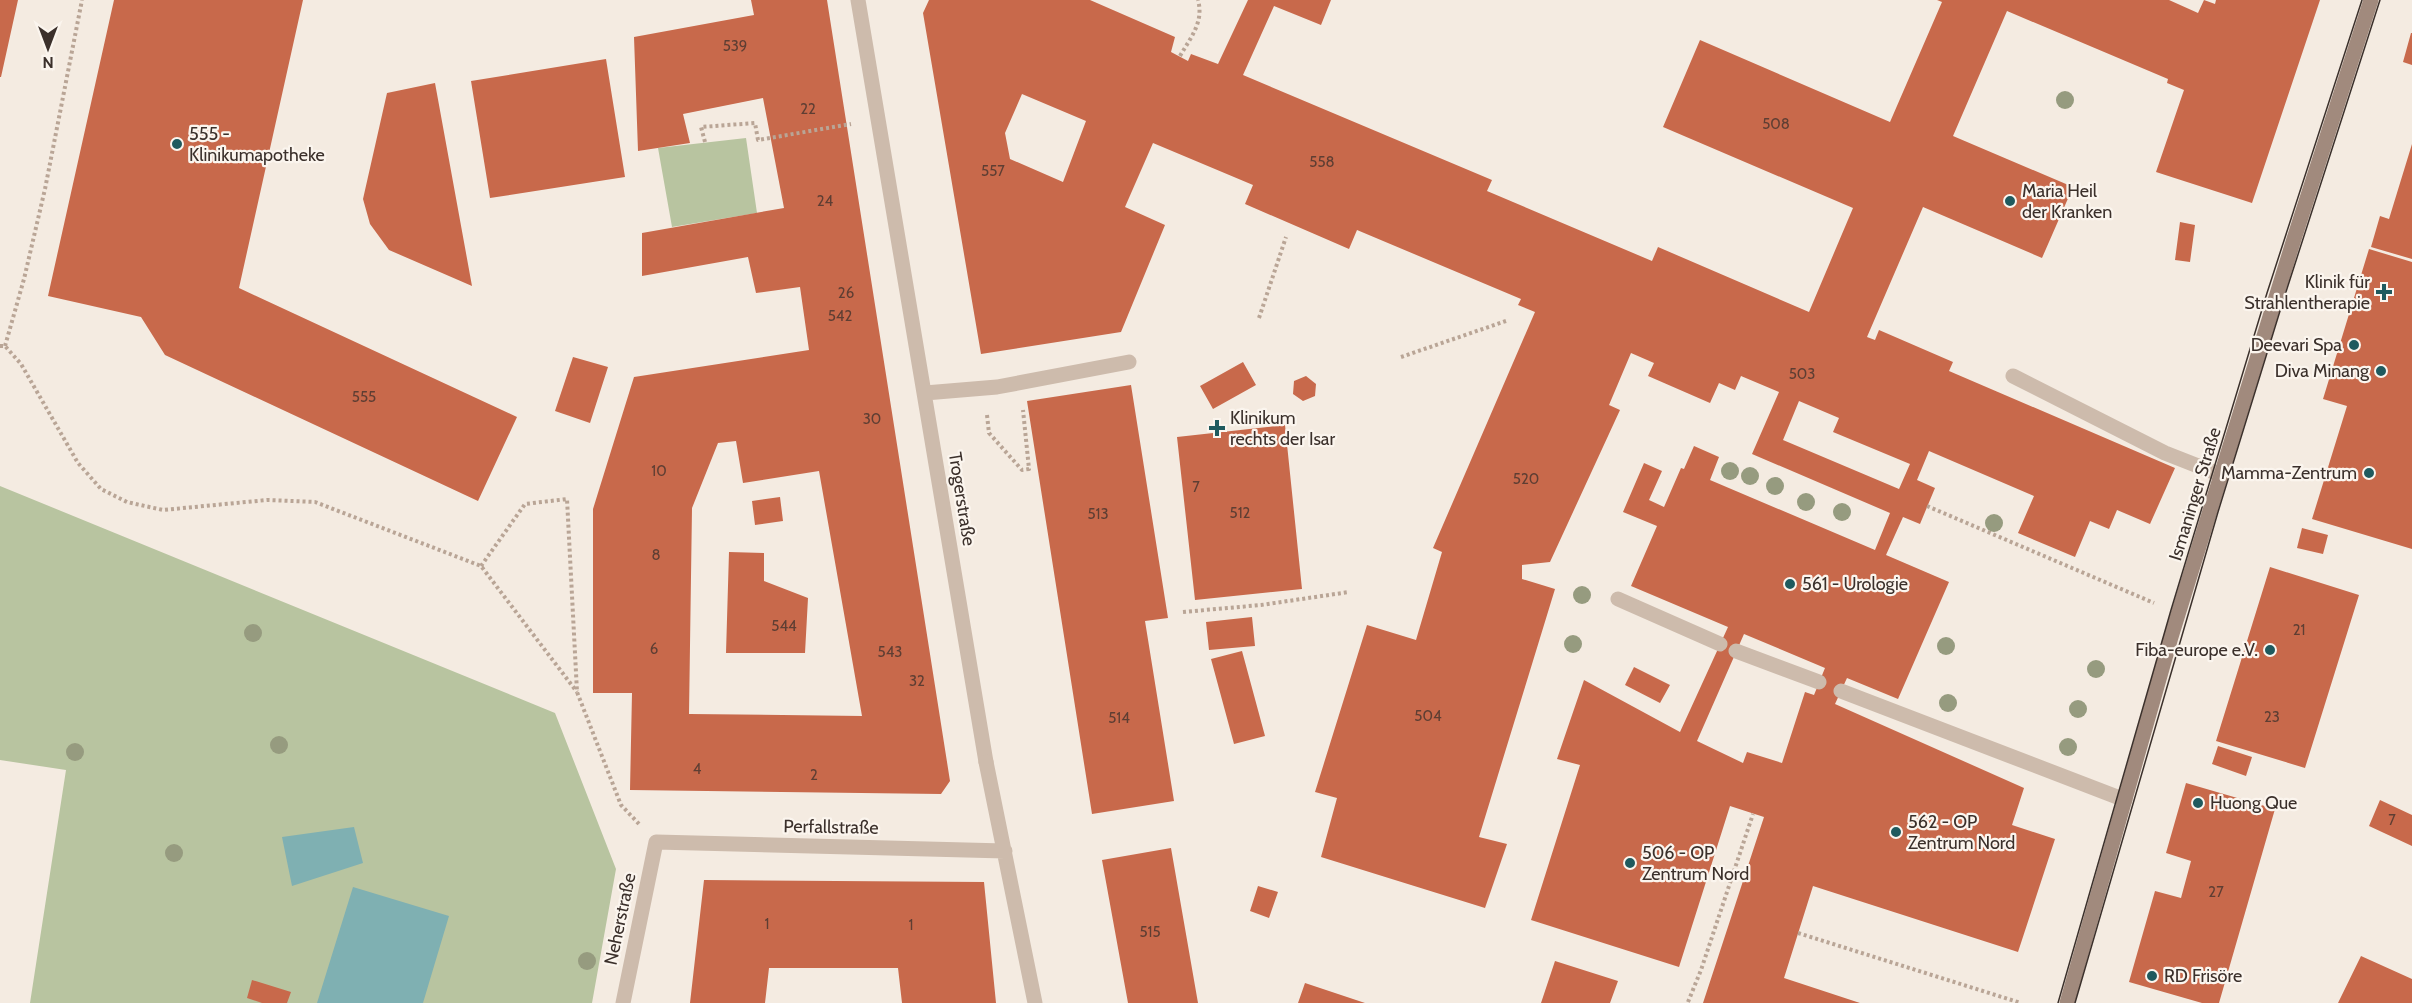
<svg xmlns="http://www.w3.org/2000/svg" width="2412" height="1003" viewBox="0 0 2412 1003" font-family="Cabin,sans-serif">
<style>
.green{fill:#b8c4a0}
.water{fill:#7fb0b2}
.building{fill:#c8694b;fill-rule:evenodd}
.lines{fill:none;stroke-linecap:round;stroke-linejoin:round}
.path{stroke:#b9a596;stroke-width:4;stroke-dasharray:3 3;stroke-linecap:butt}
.lane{stroke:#cdbbac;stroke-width:15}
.street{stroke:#cdbbac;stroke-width:15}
.secondary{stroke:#a18a7d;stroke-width:15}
.tram{stroke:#3b302b;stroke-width:1.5}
.tree{fill:#969b7f}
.poi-dot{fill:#1f5a5e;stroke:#fbf5ee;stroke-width:2}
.labels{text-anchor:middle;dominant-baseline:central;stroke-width:4.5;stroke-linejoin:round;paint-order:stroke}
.number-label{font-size:15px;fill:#5e3e33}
.poi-label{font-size:18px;fill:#3b302b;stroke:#fbf5ee;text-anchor:start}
.street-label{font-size:18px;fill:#3b302b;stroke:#fbf5ee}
</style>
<rect width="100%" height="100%" fill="#f4ebe1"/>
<!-- green -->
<path class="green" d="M 746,138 L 757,213 L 672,227 L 658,148 Z
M 0,486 L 555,713 L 616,869 L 592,1003 L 30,1003 L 66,770 L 0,760 Z"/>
<!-- water -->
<path class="water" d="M 354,827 L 363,863 L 292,886 L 282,837 Z
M 353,887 L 449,916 L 423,1003 L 317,1003 Z"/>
<!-- building -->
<path class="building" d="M 0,0 L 18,0 L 1,77 L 0,77 Z
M 114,0 L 303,0 L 239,288 L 517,417 L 478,501 L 165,355 L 141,317 L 48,296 Z
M 751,0 L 827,0 L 950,781 L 941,794 L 630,790 L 632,693 L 593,693 L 593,509 L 634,377 L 809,350 L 800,287 L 756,293 L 748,257 L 642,276 L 642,233 L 784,208 L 763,98 L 683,114 L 690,143 L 638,151 L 634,37 L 754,15 ZM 736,441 L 743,483 L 819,471 L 862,716 L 689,714 L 692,508 L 718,443 Z
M 929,0 L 1090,0 L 1175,37 L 1171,52 L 1188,61 L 1191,54 L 1218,64 L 1248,0 L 1331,0 L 1321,25 L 1274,6 L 1243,75 L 1492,180 L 1487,191 L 1652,261 L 1658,247 L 1809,312 L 1853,208 L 1663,127 L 1700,40 L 1890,122 L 1942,2 L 1937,0 L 2169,0 L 2198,13 L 2204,0 L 2215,4 L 2216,0 L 2320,0 L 2252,203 L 2156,172 L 2184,90 L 2167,83 L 2168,79 L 2007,11 L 1953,136 L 2073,187 L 2042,258 L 1923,207 L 1867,337 L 1875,340 L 1879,330 L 1953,362 L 1949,371 L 2175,468 L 2150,524 L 2117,510 L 2109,529 L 2090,521 L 2075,557 L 2018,533 L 2034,496 L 1929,451 L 1917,480 L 1935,488 L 1920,524 L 1903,517 L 1886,555 L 1949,582 L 1898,699 L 1847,678 L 1835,704 L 2024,788 L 2012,825 L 2055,839 L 2018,952 L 1813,886 L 1784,978 L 1860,1003 L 1703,1003 L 1764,817 L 1730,806 L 1679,967 L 1531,920 L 1580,765 L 1557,759 L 1584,680 L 1680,732 L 1728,627 L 1631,586 L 1657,526 L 1623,512 L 1644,463 L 1662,471 L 1649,500 L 1664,507 L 1681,468 L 1684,469 L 1694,446 L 1719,457 L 1710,480 L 1875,550 L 1890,513 L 1752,454 L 1779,392 L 1741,376 L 1735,390 L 1719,383 L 1710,403 L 1648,376 L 1654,363 L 1631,353 L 1609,405 L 1620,410 L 1550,562 L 1522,565 L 1522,579 L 1555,589 L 1479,837 L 1507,844 L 1485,908 L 1321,857 L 1337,798 L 1315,792 L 1367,625 L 1416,640 L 1442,552 L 1433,548 L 1535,312 L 1518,305 L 1521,299 L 1357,230 L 1349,249 L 1245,204 L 1253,185 L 1153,143 L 1125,207 L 1165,225 L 1121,332 L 981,354 L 923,13 ZM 1022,94 L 1086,121 L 1063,182 L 1010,159 L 1005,133 ZM 1799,401 L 1839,418 L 1833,432 L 1910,464 L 1899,489 L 1783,440 ZM 1744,634 L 1825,668 L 1814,695 L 1805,692 L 1782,763 L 1747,752 L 1743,763 L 1697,741 Z
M 2411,33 L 2412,33 L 2412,65 L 2403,62 Z
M 606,59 L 625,177 L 490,198 L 471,81 Z
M 435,83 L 472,286 L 389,250 L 370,224 L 363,199 L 387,93 Z
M 2412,144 L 2412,259 L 2371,247 L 2380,216 L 2389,219 Z
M 2180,222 L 2195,225 L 2190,262 L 2175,260 Z
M 2369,249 L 2412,262 L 2412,549 L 2312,519 L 2347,406 L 2323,399 Z
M 573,357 L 608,367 L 590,423 L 555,411 Z
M 1243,362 L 1256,385 L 1213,409 L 1200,386 Z
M 1306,376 L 1316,384 L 1315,396 L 1303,401 L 1293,394 L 1294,381 Z
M 1131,385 L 1168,618 L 1145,621 L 1174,801 L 1092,814 L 1027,401 Z
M 1285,425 L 1302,589 L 1195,600 L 1177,437 Z
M 780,497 L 783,521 L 755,525 L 752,501 Z
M 2302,528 L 2328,535 L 2323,554 L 2297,548 Z
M 729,552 L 764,553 L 764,581 L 808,598 L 805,653 L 726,653 Z
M 2270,567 L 2359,595 L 2305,768 L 2216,741 Z
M 1252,617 L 1255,646 L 1209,650 L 1206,622 Z
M 1242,651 L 1265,736 L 1234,744 L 1211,659 Z
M 1634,667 L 1670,685 L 1660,703 L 1625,685 Z
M 2218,746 L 2252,757 L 2246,776 L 2212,764 Z
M 2186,783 L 2275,809 L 2219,1003 L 2202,1003 L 2129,982 L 2155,891 L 2181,898 L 2191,861 L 2166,853 Z
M 2380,800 L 2412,815 L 2412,846 L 2369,826 Z
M 1171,848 L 1198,1003 L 1128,1003 L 1102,860 Z
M 704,880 L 984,882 L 996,1003 L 902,1003 L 898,968 L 769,968 L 765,1003 L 690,1003 Z
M 1258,886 L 1278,892 L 1269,918 L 1250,911 Z
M 2361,956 L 2412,979 L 2412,1003 L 2338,1003 Z
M 1555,961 L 1618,981 L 1610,1003 L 1541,1003 Z
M 252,980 L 291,992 L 287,1003 L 262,1003 L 247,998 Z
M 1305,983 L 1365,1003 L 1298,1003 Z"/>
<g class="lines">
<!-- path -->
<path class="path" d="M 1180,56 C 1191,37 1204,22 1198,0
M 705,142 L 701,127 L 755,123 L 758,140 L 851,124
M 1259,318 L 1286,237
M 0,346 L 5,346 L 21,364 L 78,463 L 101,489 L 127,502 L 163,510 L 267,500 L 315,502 L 481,566 L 577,692
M 5,346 L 24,279 L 45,189 L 82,0
M 1401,357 L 1506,321
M 987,415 L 989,433 L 1022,470 L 1029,469 L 1023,410
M 1927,506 L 2154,603
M 481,566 L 525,504 L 567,499 L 577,692 L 621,805 L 639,824
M 1183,612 L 1261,605 L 1349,592
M 1798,933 L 2021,1003
M 1688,1002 L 1701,970 L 1753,814"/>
<!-- lane -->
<path class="lane" d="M 858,0 L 986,762
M 2013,376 L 2165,453 L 2221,475
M 925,393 L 997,387 L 1129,362
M 1618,599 L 1720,644
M 1736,651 L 1819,682
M 1841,691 L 2125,800"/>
<!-- street -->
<path class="street" d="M 986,762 L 1035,1003
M 623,1003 L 656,842 L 1005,851"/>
<!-- secondary -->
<path class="secondary" d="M 2067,1003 L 2171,637 L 2294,239 L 2371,0"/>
<!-- tram -->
<path class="tram" d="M 2058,1003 L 2171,610 L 2267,293 L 2362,0
M 2075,1003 L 2218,512 L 2284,298 L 2380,0"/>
</g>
<!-- trees -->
<g class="tree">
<circle cx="2065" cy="100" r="9"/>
<circle cx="1730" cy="471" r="9"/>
<circle cx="1750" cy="476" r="9"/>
<circle cx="1775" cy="486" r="9"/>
<circle cx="1806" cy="502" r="9"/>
<circle cx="1842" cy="512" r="9"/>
<circle cx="1994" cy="523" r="9"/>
<circle cx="1582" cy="595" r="9"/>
<circle cx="253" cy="633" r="9"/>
<circle cx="1573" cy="644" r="9"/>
<circle cx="1946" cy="646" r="9"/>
<circle cx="2096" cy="669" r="9"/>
<circle cx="1948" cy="703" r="9"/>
<circle cx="2078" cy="709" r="9"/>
<circle cx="279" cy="745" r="9"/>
<circle cx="2068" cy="747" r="9"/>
<circle cx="75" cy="752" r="9"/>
<circle cx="174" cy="853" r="9"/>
<circle cx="587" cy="961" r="9"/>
</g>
<!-- markers -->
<g class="poi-dot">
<circle cx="177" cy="144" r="6"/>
<circle cx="2010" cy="201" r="6"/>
<path d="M2381 283h6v6h6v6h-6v6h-6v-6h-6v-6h6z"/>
<circle cx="2354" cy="345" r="6"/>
<circle cx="2381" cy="371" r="6"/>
<path d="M1214 419h6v6h6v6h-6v6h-6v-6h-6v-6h6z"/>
<circle cx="2369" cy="473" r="6"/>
<circle cx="1790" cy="584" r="6"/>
<circle cx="2270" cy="650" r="6"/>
<circle cx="2198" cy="803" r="6"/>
<circle cx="1896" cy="832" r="6"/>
<circle cx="1630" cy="863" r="6"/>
<circle cx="2152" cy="976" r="6"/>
</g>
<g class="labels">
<!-- number labels -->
<g class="number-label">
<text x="735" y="46">539</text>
<text x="808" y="109">22</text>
<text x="1776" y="124">508</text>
<text x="1322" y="162">558</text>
<text x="993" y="171">557</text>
<text x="825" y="201">24</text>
<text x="846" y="293">26</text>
<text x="840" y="316">542</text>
<text x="1802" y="374">503</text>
<text x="364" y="397">555</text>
<text x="872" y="419">30</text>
<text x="659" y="471">10</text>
<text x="1526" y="479">520</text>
<text x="1196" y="487">7</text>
<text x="1240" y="513">512</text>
<text x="1098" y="514">513</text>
<text x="656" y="555">8</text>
<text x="784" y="626">544</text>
<text x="2299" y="630">21</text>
<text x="654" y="649">6</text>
<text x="890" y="652">543</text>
<text x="917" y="681">32</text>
<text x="1428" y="716">504</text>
<text x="2272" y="717">23</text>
<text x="1119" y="718">514</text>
<text x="697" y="769">4</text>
<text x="814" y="775">2</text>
<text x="2392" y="820">7</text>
<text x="2216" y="892">27</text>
<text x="767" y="924">1</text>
<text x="911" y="925">1</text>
<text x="1150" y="932">515</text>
</g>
<!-- poi labels -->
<g class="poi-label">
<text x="189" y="134">555 -<tspan x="189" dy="21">Klinikumapotheke</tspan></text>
<text x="2022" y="191">Maria Heil<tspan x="2022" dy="21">der Kranken</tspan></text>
<text x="2370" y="282" text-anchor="end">Klinik für<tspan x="2370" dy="21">Strahlentherapie</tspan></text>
<text x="2342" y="345" text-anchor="end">Deevari Spa</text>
<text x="2369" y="371" text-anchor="end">Diva Minang</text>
<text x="1230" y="418">Klinikum<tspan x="1230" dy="21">rechts der Isar</tspan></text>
<text x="2357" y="473" text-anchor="end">Mamma-Zentrum</text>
<text x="1802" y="584">561 - Urologie</text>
<text x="2258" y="650" text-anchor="end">Fiba-europe e.V.</text>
<text x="2210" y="803">Huong Que</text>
<text x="1908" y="822">562 - OP<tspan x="1908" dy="21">Zentrum Nord</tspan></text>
<text x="1642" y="853">506 - OP<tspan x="1642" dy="21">Zentrum Nord</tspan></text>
<text x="2164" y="976">RD Frisöre</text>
</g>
<!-- street labels -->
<g class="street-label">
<text transform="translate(2195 494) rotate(-73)">Ismaninger Straße</text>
<text transform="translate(962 499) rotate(81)">Trogerstraße</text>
<text transform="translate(831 827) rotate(1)">Perfallstraße</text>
<text transform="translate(620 919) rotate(-78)">Neherstraße</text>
</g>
</g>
<!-- north arrow -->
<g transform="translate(48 48) rotate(180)" stroke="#fbf5ee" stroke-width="4.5" paint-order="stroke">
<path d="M0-4.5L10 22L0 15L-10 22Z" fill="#3b302b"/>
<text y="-9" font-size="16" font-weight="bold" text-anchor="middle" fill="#3b302b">N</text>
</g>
</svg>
